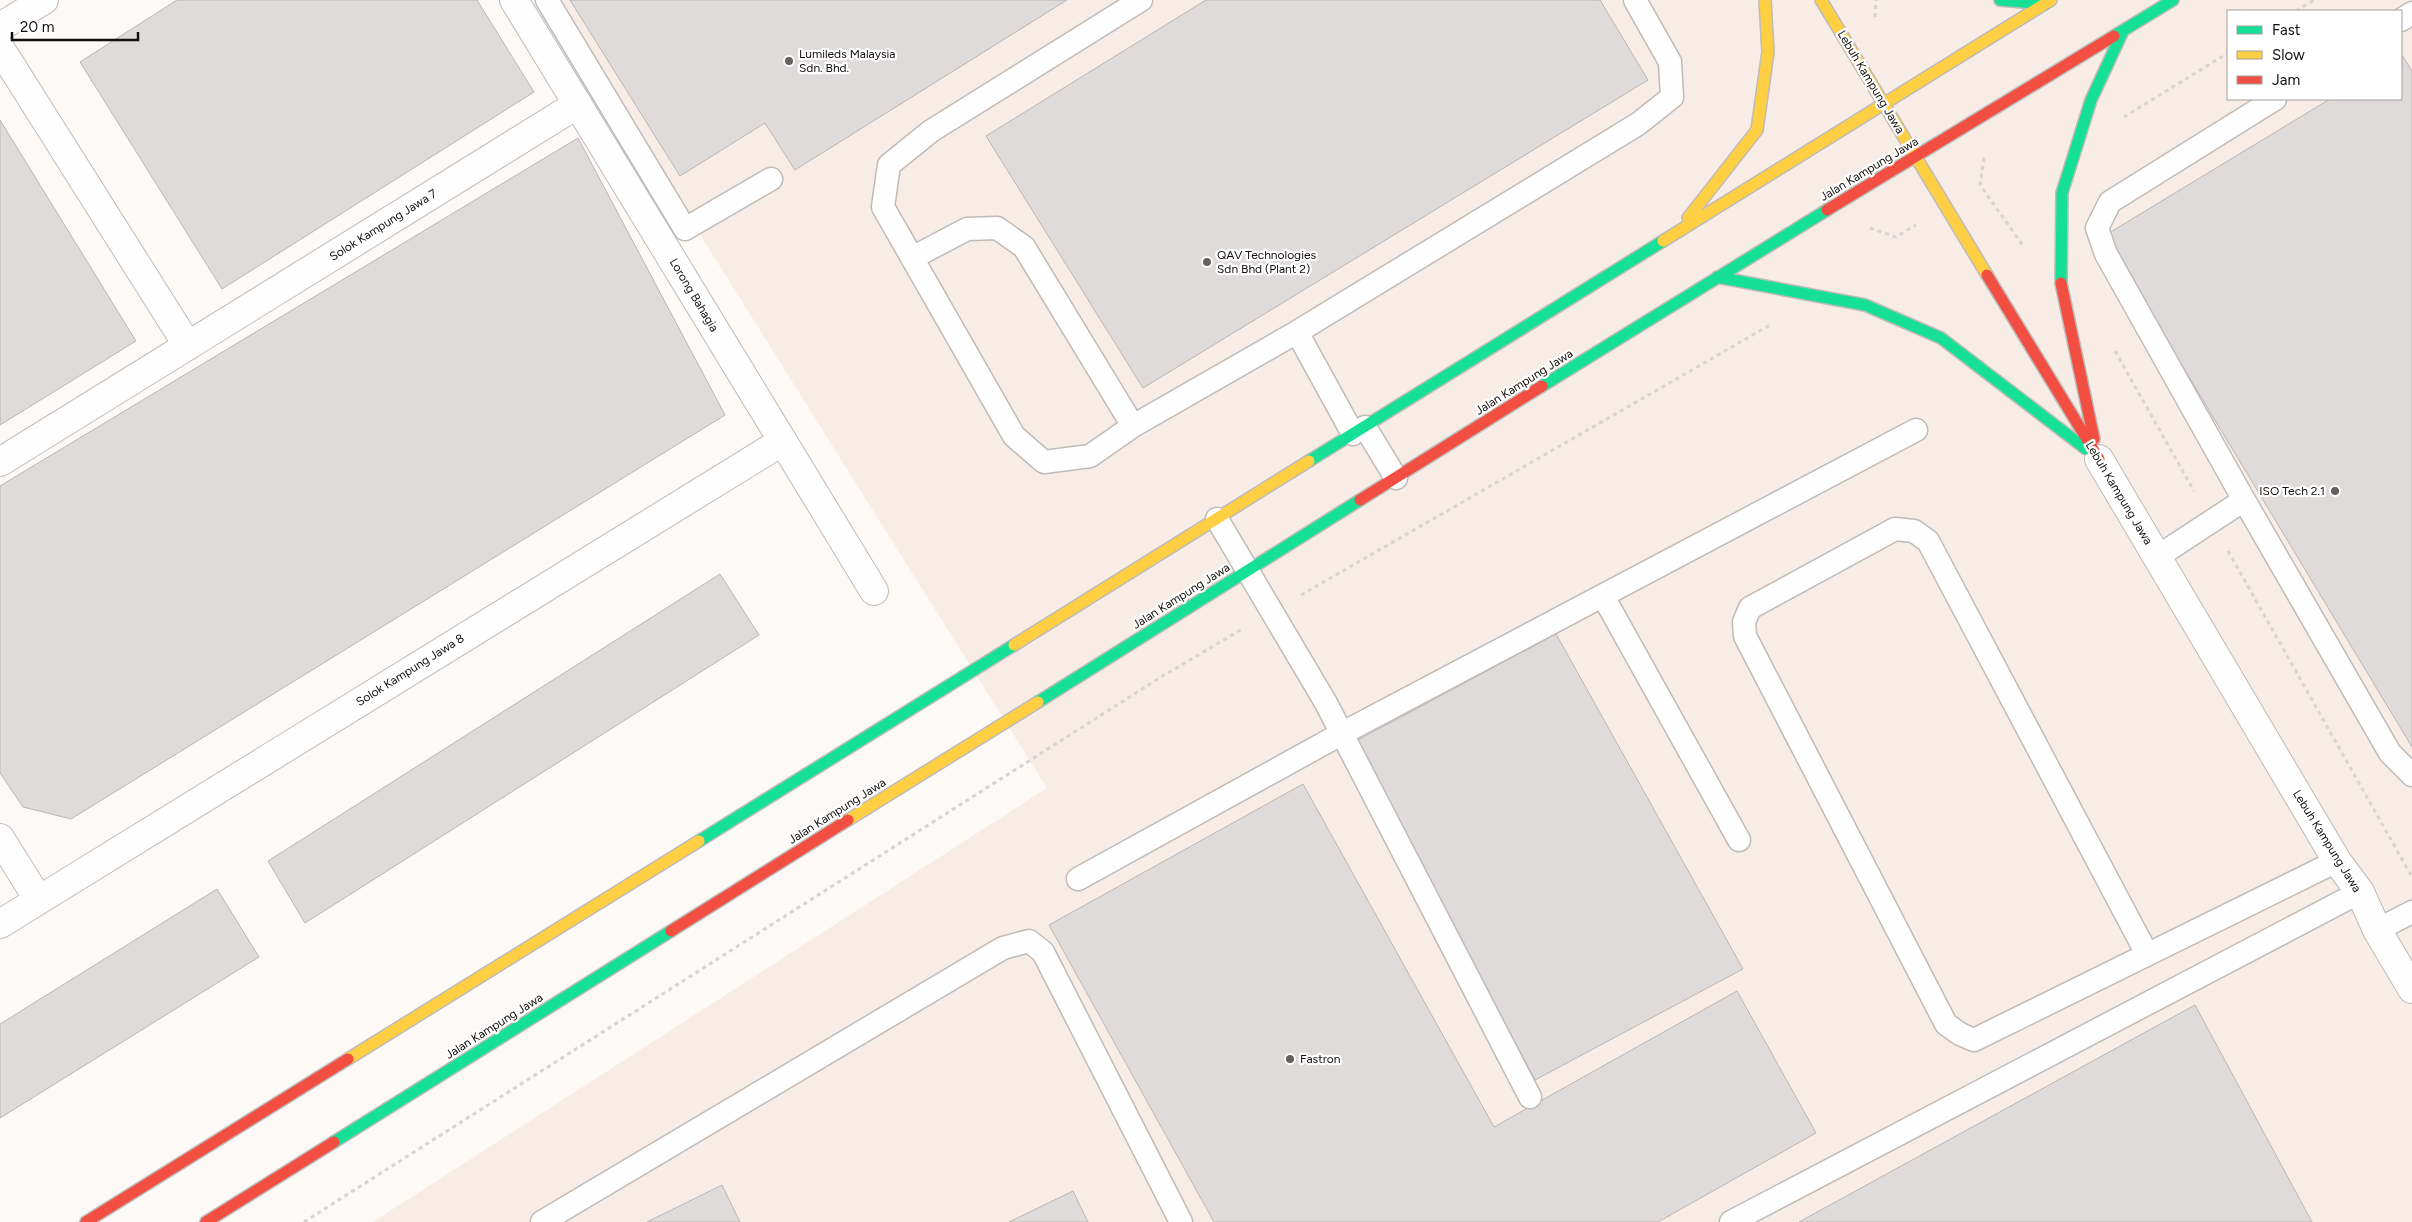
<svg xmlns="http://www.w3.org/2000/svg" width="2412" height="1222" viewBox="0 0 2412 1222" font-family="Figtree,sans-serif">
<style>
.built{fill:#f7ece6;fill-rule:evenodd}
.building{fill:#dfdbda;stroke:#b9b6b4}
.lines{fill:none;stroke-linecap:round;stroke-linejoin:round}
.lane-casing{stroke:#bebbb9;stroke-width:25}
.street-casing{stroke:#bebbb9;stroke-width:30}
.fast-casing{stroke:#bebbb9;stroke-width:14}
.slow-casing{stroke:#bebbb9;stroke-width:14}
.jam-casing{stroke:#bebbb9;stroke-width:14}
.path{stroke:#d5d4d3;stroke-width:3;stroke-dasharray:4 4;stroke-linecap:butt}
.lane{stroke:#fffefe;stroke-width:22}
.street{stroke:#fffefe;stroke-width:28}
.fast{stroke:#16e098;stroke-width:11}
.slow{stroke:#ffcf43;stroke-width:11}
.jam{stroke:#f24e42;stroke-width:11}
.poi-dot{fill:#65615f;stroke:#fff;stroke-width:2}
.labels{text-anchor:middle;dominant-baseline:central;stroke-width:4.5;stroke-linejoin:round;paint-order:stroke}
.poi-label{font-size:12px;fill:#130f0d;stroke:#fff;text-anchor:start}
.street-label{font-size:12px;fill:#130f0d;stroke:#fff}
</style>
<rect width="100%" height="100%" fill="#fcf9f7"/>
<!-- built -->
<path class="built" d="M 553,0 L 2412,0 L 2412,1222 L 373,1222 L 1047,788 ZM 2228,11 L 2401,11 L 2401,99 L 2228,99 Z"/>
<!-- building -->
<path class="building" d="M 177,0 L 477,0 L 534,92 L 222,289 L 80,62 Z
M 570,0 L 1067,0 L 795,170 L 765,123 L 680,176 Z
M 1206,0 L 1600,0 L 1648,80 L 1143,388 L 986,136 Z
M 2402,55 L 2412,71 L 2412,747 L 2104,236 L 2330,99 L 2401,99 Z
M 0,120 L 136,341 L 0,425 Z
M 578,138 L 725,415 L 71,819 L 23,807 L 0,773 L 0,486 Z
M 720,574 L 759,635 L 305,923 L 268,861 Z
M 1556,634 L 1743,969 L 1535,1080 L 1356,741 Z
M 1303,784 L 1494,1127 L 1737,991 L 1816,1133 L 1658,1222 L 1214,1222 L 1049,925 Z
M 217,889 L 259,957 L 0,1118 L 0,1024 Z
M 2195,1005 L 2312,1222 L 1799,1222 Z
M 722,1185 L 740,1222 L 647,1222 Z
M 1073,1191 L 1088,1222 L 1009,1222 Z"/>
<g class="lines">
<!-- lane casing -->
<g class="lane-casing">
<path id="lane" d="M 547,0 L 685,229 L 771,179
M 1141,0 L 931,131 L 889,165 L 883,207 L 1014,436 L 1044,462 L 1090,456 L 1133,426 L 1297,332 L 1638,124 L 1672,97 L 1670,62 L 1635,0
M 2401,20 L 2412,13
M 2275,99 L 2110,202 L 2097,228 L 2106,254 L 2244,500 L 2390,753 L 2412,775
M 912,258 L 967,229 L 997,228 L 1024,247 L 1133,426
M 1297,332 L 1353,434
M 1365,427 L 1396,478
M 1217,519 L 1326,703 L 1530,1097
M 2157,557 L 2244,500
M 1603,596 L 1739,840
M 1078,879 L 1341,734 L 1916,430
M 2377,930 L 2412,912
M 2147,954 L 1928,541 L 1914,531 L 1895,529 L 1750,608 L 1744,622 L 1745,636 L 1946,1024 L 1960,1034 L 1974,1040 L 2337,861
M 542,1222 L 1003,948 L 1029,941 L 1043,952 L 1181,1222
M 1731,1222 L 2360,892"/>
</g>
<!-- street casing -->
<g class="street-casing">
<path id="street" d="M 514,0 L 874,591
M 0,27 L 44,0
M 0,48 L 188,346
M 2099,459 L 2337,861 L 2360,892 L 2377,930 L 2412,989
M 0,462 L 578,104
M 0,838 L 38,899
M 0,924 L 783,441"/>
</g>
<!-- fast casing -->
<g class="fast-casing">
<path id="fast" d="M 2000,0 L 2045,4
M 2114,36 L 2173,0
M 1717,277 L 1865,305 L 1941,338 L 2086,449
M 2061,283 L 2062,193 L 2091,100 L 2123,31
M 1542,386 L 1827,210
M 1309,461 L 1663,241
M 1038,702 L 1360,500
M 699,841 L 1014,645
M 334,1142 L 671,931"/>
</g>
<!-- slow casing -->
<g class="slow-casing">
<path id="slow" d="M 1821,0 L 1987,275
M 1688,218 L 1757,130 L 1768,52 L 1765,0
M 1663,241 L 2051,0
M 1014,645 L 1309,461
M 848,820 L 1038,702
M 348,1059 L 699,841"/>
</g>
<!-- jam casing -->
<g class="jam-casing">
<path id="jam" d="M 1827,210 L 2114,36
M 1987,275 L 2099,459
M 2061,283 L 2094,439
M 1360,500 L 1542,386
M 671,931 L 848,820
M 86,1222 L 348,1059
M 206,1222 L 334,1142"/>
</g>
<!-- path -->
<path class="path" d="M 2296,11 L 2314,0
M 1875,17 L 1876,0
M 2124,117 L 2228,53
M 1984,158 L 1980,185 L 2024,247
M 1870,228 L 1896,237 L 1916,225
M 2115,351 L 2194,491
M 2228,551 L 2412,877
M 1301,595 L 1770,325
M 304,1222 L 1161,677 L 1244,628"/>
<!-- lane -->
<use href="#lane" class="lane"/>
<!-- street -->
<use href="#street" class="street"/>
<!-- fast -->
<use href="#fast" class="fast"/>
<!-- slow -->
<use href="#slow" class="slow"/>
<!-- jam -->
<use href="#jam" class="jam"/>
</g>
<!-- markers -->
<g class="poi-dot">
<circle cx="789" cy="61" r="5"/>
<circle cx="1207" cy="262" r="5"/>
<circle cx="2335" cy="491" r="5"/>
<circle cx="1290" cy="1059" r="5"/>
</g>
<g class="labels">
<!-- poi labels -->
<g class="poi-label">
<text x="799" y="54">Lumileds Malaysia<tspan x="799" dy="14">Sdn. Bhd.</tspan></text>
<text x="1217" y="255">QAV Technologies<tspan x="1217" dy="14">Sdn Bhd (Plant 2)</tspan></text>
<text x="2325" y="491" text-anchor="end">ISO Tech 2.1</text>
<text x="1300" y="1059">Fastron</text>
</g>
<!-- street labels -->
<g class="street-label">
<text transform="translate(1871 82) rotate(59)">Lebuh Kampung Jawa</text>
<text transform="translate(1869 169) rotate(-31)">Jalan Kampung Jawa</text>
<text transform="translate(383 225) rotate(-32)">Solok Kampung Jawa 7</text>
<text transform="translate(694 295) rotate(59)">Lorong Bahagia</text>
<text transform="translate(1524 382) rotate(-32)">Jalan Kampung Jawa</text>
<text transform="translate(2119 493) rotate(59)">Lebuh Kampung Jawa</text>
<text transform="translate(1181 596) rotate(-32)">Jalan Kampung Jawa</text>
<text transform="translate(410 670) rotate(-32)">Solok Kampung Jawa 8</text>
<text transform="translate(837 811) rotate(-32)">Jalan Kampung Jawa</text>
<text transform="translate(2327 841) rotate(58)">Lebuh Kampung Jawa</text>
<text transform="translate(494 1026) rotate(-32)">Jalan Kampung Jawa</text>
</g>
</g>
<!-- legend -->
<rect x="2227" y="10" width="175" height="90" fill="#ffffff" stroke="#a19f9e"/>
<rect x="2237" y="26" width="25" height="8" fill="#16e098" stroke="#a19f9e"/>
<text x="2272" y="35" font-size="15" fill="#130f0d">Fast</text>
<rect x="2237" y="51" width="25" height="8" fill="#ffcf43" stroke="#a19f9e"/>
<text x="2272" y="60" font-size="15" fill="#130f0d">Slow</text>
<rect x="2237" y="76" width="25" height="8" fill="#f24e42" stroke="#a19f9e"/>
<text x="2272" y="85" font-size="15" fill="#130f0d">Jam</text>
<!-- scale -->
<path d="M12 32v8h126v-8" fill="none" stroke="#130f0d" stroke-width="2.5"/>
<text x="20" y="32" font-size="15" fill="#130f0d" stroke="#ffffff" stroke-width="4" paint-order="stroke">20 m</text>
</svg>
